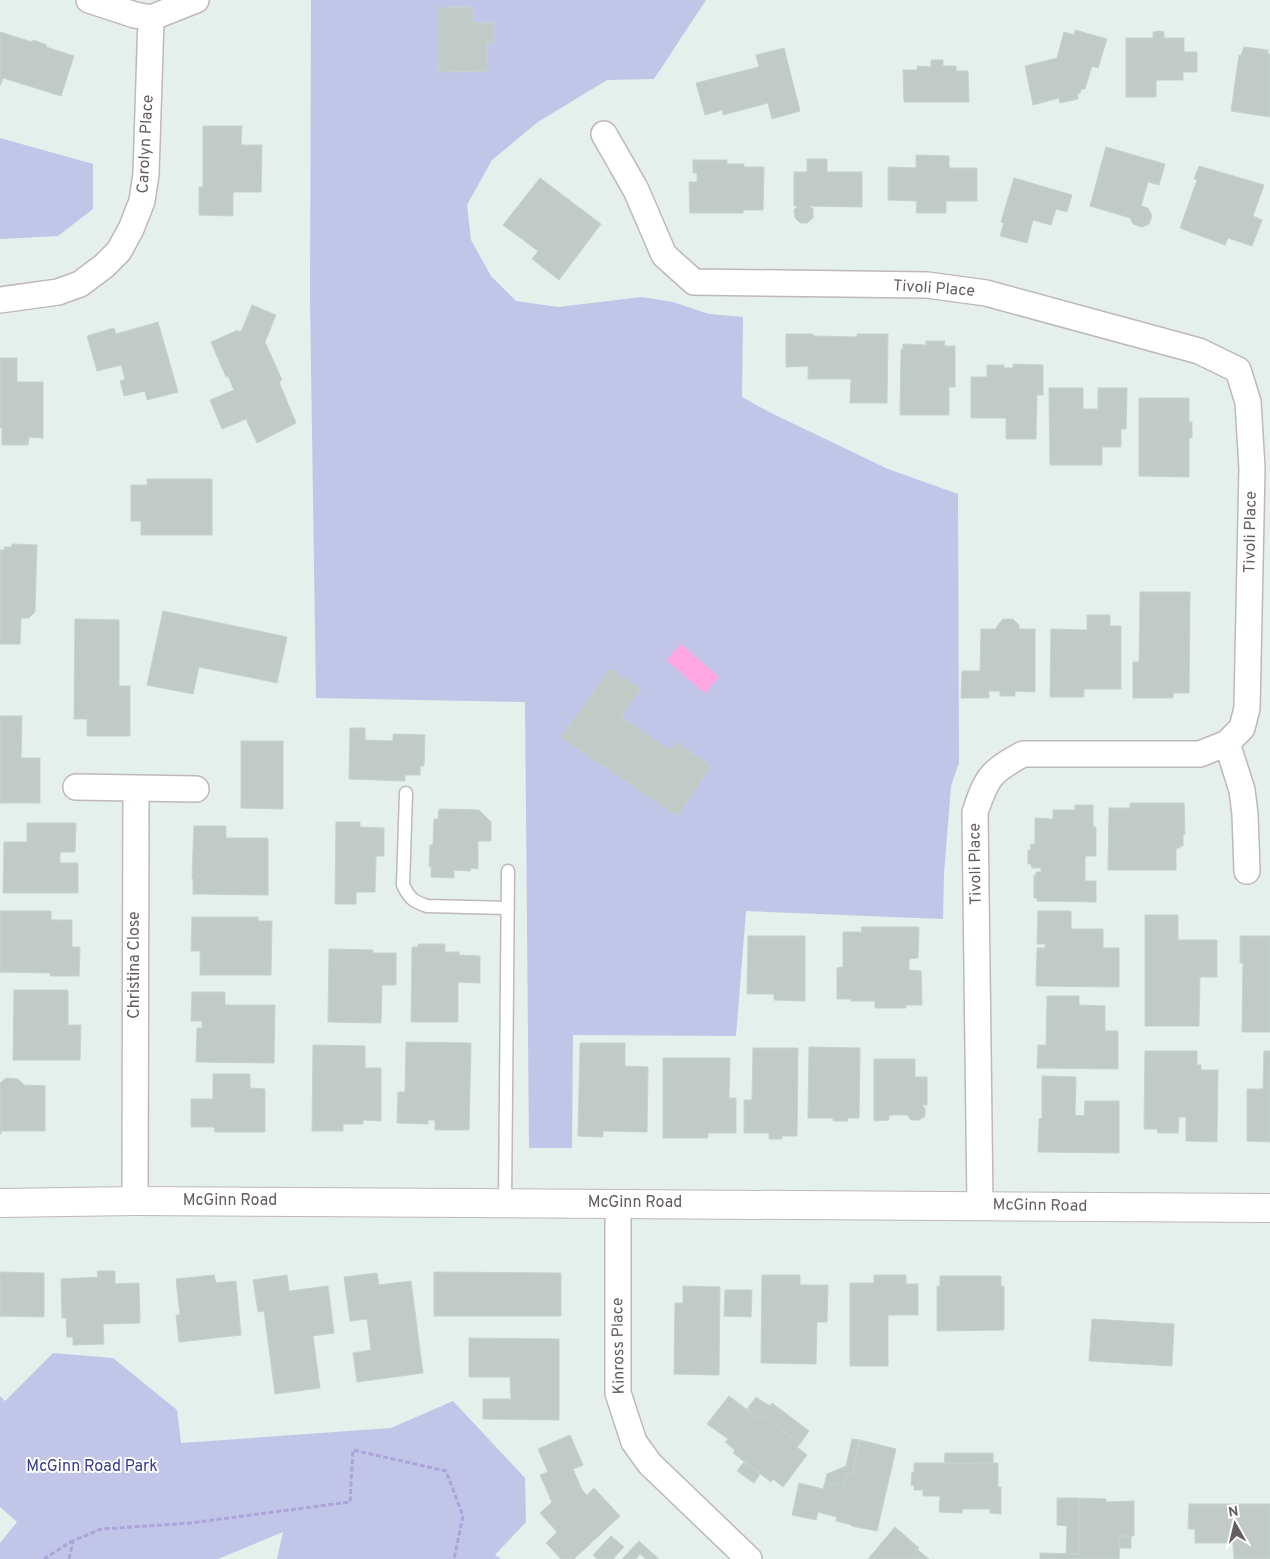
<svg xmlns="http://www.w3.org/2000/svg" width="1270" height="1559" viewBox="0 0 1270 1559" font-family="Overpass,sans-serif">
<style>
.green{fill:#c1c5e7}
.water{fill:#ffa5e1}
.building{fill:#c1cac6;stroke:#c3d4cd}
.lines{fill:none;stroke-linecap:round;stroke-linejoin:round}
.service-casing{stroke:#bfb7bb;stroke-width:15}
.minor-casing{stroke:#bfb7bb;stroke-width:28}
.tertiary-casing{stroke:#bfb7bb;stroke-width:30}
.path{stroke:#aca4d9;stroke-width:3;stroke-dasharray:5 2.5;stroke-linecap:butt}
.service{stroke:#fff;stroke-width:12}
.minor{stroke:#fff;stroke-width:25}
.tertiary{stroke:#fff;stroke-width:28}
.labels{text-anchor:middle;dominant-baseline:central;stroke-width:4;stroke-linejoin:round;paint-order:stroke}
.street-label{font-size:16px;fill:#665d62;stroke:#fff}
.park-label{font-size:16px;fill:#363b8c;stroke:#fff}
</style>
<rect width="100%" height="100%" fill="#e5efec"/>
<!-- green -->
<path class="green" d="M 311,0 L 706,0 L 654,79 L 607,80 L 538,122 L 492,160 L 467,205 L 471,240 L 491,276 L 516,301 L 558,307 L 642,297 L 673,302 L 709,314 L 743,317 L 742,397 L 771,413 L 888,469 L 958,494 L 959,763 L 951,786 L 944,874 L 943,919 L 746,911 L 736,1036 L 573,1035 L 572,1148 L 529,1148 L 525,702 L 316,698 L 310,298 Z
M 0,138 L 93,164 L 93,209 L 58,236 L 0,239 Z
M 53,1353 L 113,1358 L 177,1410 L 181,1443 L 391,1428 L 453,1401 L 525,1478 L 526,1522 L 495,1555 L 501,1559 L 277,1559 L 283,1532 L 218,1559 L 0,1559 L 0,1543 L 17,1522 L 0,1507 L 0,1396 L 5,1401 Z"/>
<!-- water -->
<path class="water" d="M 681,644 L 719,677 L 705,693 L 666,660 Z"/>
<!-- building -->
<path class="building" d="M 473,7 L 473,23 L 494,23 L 494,43 L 487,43 L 488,71 L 439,72 L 438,8 Z
M 1075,30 L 1107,39 L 1098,68 L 1092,66 L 1085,89 L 1081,89 L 1080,93 L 1077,94 L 1078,99 L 1060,103 L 1059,98 L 1033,105 L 1025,66 L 1057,58 L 1064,32 L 1074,35 Z
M 1159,31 L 1164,32 L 1164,38 L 1184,38 L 1184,52 L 1197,52 L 1197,72 L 1183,72 L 1183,80 L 1156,80 L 1156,97 L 1126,97 L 1126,38 L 1153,38 L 1153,32 Z
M 0,32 L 32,42 L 33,40 L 47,45 L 46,47 L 74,56 L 61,96 L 3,78 L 0,86 Z
M 1244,47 L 1268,50 L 1268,54 L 1270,54 L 1270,117 L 1231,111 L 1239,55 L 1241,55 Z
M 784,48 L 800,111 L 772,119 L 768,103 L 723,115 L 722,110 L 705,115 L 696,83 L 759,67 L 756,55 Z
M 931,60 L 943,60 L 943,66 L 956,66 L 956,71 L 968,71 L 969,102 L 904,102 L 903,70 L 917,70 L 917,66 L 931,67 Z
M 203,126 L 242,126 L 241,145 L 262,145 L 261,192 L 233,192 L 233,216 L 199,215 L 199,187 L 203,187 Z
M 1106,147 L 1165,164 L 1159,185 L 1148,182 L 1141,206 L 1148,208 L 1152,216 L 1149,224 L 1142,227 L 1133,224 L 1130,218 L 1090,206 Z
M 916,155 L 949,156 L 949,168 L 977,168 L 977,201 L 946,201 L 946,213 L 916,213 L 917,201 L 888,200 L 888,167 L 916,168 Z
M 807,159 L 827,159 L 827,172 L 862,172 L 862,207 L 809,206 L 813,209 L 813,218 L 807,223 L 800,223 L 795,218 L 794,210 L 798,206 L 794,206 L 794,172 L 807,172 Z
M 693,160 L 727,160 L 727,164 L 744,164 L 744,167 L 764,167 L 763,210 L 743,210 L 743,213 L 690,213 L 689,182 L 697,182 L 697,173 L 693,173 Z
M 1199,166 L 1264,185 L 1253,216 L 1262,220 L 1252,246 L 1228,238 L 1225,245 L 1180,228 L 1197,180 L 1194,179 Z
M 540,178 L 601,224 L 559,280 L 532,259 L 538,251 L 503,225 Z
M 1014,178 L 1072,195 L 1067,212 L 1056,209 L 1051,225 L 1033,220 L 1027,243 L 1000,236 L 1004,223 L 1001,222 Z
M 252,305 L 276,315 L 265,342 L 282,380 L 279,382 L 296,423 L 257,443 L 246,419 L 222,429 L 210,400 L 234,390 L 228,376 L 226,377 L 211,342 L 238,330 L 239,332 L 242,330 Z
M 158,322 L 178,392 L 147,400 L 145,391 L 124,396 L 120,381 L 125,379 L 121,365 L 97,371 L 87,336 L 114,328 L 116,334 Z
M 786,334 L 813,334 L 813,336 L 857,337 L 857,334 L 888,334 L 887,403 L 850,403 L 851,379 L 808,379 L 808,366 L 786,367 Z
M 926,341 L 945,341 L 944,346 L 955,346 L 955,387 L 949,387 L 949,415 L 900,415 L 901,349 L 903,349 L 903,344 L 926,345 Z
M 0,358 L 17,358 L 17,382 L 43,382 L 43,438 L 29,437 L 28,445 L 2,445 L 2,428 L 0,428 Z
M 1013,364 L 1043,365 L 1043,395 L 1037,395 L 1036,439 L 1006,439 L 1006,418 L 971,418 L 971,377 L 987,377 L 987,365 L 1004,365 L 1004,368 L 1013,368 Z
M 1049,388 L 1083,388 L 1083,409 L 1098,409 L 1098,388 L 1127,388 L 1126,429 L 1121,429 L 1121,447 L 1102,447 L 1102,465 L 1050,465 Z
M 1139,398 L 1189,398 L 1189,422 L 1192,422 L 1192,438 L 1189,438 L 1189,477 L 1139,476 Z
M 147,479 L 212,479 L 212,535 L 141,535 L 141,521 L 131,521 L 131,485 L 147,485 Z
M 12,544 L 37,545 L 35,612 L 29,618 L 21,618 L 20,644 L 0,644 L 0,550 L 5,550 L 4,547 L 12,547 Z
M 1140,592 L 1190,592 L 1189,693 L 1173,693 L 1173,698 L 1133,698 L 1133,662 L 1139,662 Z
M 163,611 L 287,637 L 277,683 L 199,667 L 193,694 L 147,685 Z
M 1087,615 L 1110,615 L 1110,626 L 1121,626 L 1121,689 L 1084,689 L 1084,697 L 1050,697 L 1051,629 L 1087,630 Z
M 75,619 L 119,620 L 119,686 L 130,686 L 130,736 L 87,736 L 87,719 L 74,719 Z
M 1003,619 L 1013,619 L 1019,625 L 1019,629 L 1035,629 L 1035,692 L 1015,691 L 1015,696 L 1000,696 L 1000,691 L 989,691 L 989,698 L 961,698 L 962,671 L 980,671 L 981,629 L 996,629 L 997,626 Z
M 610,669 L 641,689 L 621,717 L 670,750 L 676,742 L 711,766 L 677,816 L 561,737 Z
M 0,716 L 22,716 L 21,758 L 40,758 L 40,803 L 0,803 Z
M 350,728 L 365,728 L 365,740 L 393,741 L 393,734 L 425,735 L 424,766 L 420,766 L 420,775 L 405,775 L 405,781 L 349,779 Z
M 241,741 L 283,741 L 283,809 L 241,808 Z
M 1130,803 L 1184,803 L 1185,834 L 1183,834 L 1183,846 L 1180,846 L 1180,848 L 1176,848 L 1176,870 L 1108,870 L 1109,808 L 1130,808 Z
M 1075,805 L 1093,805 L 1093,827 L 1096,827 L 1096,856 L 1085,856 L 1085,881 L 1096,881 L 1096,902 L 1037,901 L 1037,898 L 1034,898 L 1034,875 L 1036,876 L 1036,872 L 1041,872 L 1041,868 L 1032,868 L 1031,864 L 1028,864 L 1028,850 L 1030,851 L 1031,844 L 1035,844 L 1035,818 L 1053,819 L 1053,810 L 1075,810 Z
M 439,809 L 479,810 L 491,822 L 491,841 L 478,841 L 478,869 L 471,868 L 470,871 L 454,870 L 454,878 L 431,877 L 431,866 L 429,867 L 430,845 L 433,845 L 434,819 L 438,819 Z
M 336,822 L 360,822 L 360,827 L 384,828 L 384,856 L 376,856 L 375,892 L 356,892 L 356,904 L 335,904 Z
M 27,823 L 76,823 L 75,852 L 60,852 L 60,863 L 78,863 L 78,893 L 3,893 L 4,842 L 27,842 Z
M 194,826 L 226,826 L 226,838 L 268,838 L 268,895 L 193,894 L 193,879 L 192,878 Z
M 0,911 L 51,911 L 51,920 L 72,920 L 72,947 L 80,947 L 79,976 L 50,976 L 51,973 L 0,972 Z
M 1038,911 L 1071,911 L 1071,929 L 1103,929 L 1103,948 L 1119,948 L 1119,987 L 1036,986 L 1037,948 L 1045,948 L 1045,944 L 1037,944 Z
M 1145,915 L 1178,915 L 1178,940 L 1217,940 L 1217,977 L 1200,977 L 1199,1026 L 1145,1026 Z
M 192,917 L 258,917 L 258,921 L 272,921 L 271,975 L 200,975 L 200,951 L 191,951 Z
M 861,927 L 919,927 L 918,958 L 909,959 L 909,970 L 921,971 L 922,1005 L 906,1005 L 906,1008 L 875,1008 L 875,1001 L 851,1001 L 851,999 L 837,999 L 837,968 L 843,967 L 843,932 L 862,932 Z
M 748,936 L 805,936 L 805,1001 L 774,1000 L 774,994 L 747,994 Z
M 1240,936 L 1270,936 L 1270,1032 L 1242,1032 L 1243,963 L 1240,963 Z
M 418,944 L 445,944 L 445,952 L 459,952 L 459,955 L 480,956 L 480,983 L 458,982 L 458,1022 L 411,1022 L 412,947 L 418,947 Z
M 329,949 L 373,950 L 373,953 L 396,953 L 396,985 L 382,985 L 381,1023 L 328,1022 Z
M 14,990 L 68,990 L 68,1025 L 81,1025 L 80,1060 L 13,1060 Z
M 192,992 L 225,992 L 225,1005 L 275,1005 L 274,1063 L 196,1062 L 197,1028 L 202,1028 L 202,1021 L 191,1021 Z
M 1047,996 L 1079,996 L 1079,1005 L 1105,1006 L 1105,1031 L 1118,1031 L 1118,1069 L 1037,1068 L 1038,1045 L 1046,1045 Z
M 406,1042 L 471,1043 L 469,1130 L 435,1130 L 435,1120 L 428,1120 L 428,1124 L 397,1123 L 398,1092 L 405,1092 Z
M 580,1043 L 625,1043 L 625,1066 L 648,1067 L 647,1132 L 603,1131 L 603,1137 L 578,1136 Z
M 313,1045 L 365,1046 L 365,1068 L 381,1068 L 381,1121 L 363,1120 L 363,1124 L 343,1124 L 343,1131 L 312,1131 Z
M 809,1047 L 860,1048 L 859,1118 L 848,1118 L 848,1121 L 833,1121 L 833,1118 L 808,1118 Z
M 753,1048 L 798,1048 L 797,1136 L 782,1136 L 782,1139 L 769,1139 L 769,1133 L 744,1133 L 744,1100 L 752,1100 Z
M 1145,1051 L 1197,1051 L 1197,1065 L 1201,1065 L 1201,1070 L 1218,1070 L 1217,1142 L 1186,1141 L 1186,1117 L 1179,1117 L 1178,1133 L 1158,1133 L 1157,1129 L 1144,1129 Z
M 1264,1051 L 1270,1051 L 1270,1142 L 1247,1141 L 1247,1089 L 1263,1089 Z
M 663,1058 L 730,1058 L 729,1098 L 736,1098 L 736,1133 L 708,1133 L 708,1138 L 663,1138 Z
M 874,1059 L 915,1059 L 915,1077 L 927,1077 L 927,1105 L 922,1105 L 925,1108 L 925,1116 L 919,1120 L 911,1120 L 907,1115 L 889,1115 L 889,1120 L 874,1121 Z
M 213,1074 L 250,1074 L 250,1088 L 265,1089 L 265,1132 L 215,1132 L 214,1127 L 191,1127 L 191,1099 L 213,1099 Z
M 1042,1076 L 1076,1077 L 1075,1115 L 1084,1116 L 1085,1101 L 1119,1101 L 1119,1153 L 1038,1152 L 1039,1119 L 1042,1118 Z
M 6,1078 L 18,1079 L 24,1085 L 45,1086 L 45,1131 L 1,1131 L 1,1134 L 0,1134 L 0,1083 Z
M 97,1271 L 115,1271 L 115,1284 L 139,1283 L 140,1323 L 103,1324 L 104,1344 L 73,1345 L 73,1337 L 67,1337 L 66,1318 L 62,1318 L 61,1279 L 98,1277 Z
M 0,1272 L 44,1273 L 44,1317 L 0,1316 Z
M 434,1272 L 561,1273 L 561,1316 L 434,1316 Z
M 377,1273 L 379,1285 L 411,1281 L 423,1373 L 357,1382 L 353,1353 L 371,1350 L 367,1319 L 350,1321 L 344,1277 Z
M 214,1275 L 216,1283 L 236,1281 L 241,1335 L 179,1342 L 176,1315 L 180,1315 L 176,1279 Z
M 287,1275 L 289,1291 L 328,1286 L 334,1333 L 313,1336 L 320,1388 L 275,1394 L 264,1311 L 258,1312 L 253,1280 Z
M 762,1275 L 800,1275 L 800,1285 L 828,1285 L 827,1322 L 817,1322 L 816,1364 L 761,1363 Z
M 874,1275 L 906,1275 L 906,1284 L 918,1284 L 918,1315 L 888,1315 L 888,1366 L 850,1366 L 850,1283 L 874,1283 Z
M 940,1276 L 1001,1276 L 1001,1286 L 1004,1286 L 1004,1330 L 937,1331 L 937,1286 L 940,1286 Z
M 683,1286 L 720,1287 L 719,1375 L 674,1374 L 675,1303 L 683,1303 Z
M 725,1290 L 752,1290 L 751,1317 L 724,1316 Z
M 1092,1319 L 1174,1324 L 1172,1366 L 1089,1361 Z
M 469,1338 L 559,1339 L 559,1420 L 483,1419 L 483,1399 L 511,1399 L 510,1377 L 469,1377 Z
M 729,1396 L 759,1419 L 762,1415 L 800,1444 L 797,1447 L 807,1455 L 783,1487 L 773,1479 L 771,1482 L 733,1453 L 735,1450 L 725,1442 L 728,1439 L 707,1424 Z
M 756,1397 L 770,1406 L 772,1403 L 809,1431 L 800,1444 L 762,1415 L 759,1419 L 747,1409 Z
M 570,1435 L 583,1465 L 573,1469 L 582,1490 L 587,1495 L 594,1488 L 620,1516 L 574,1559 L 561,1559 L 546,1543 L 557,1532 L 540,1513 L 552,1502 L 540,1475 L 548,1472 L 538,1449 Z
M 852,1439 L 860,1440 L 852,1475 L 847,1473 L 844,1486 L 825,1482 L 827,1474 L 846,1466 Z
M 860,1440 L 896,1449 L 877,1531 L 851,1526 L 852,1525 L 836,1521 L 837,1517 L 818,1512 L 816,1520 L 792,1515 L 799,1483 L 823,1489 L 825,1482 L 844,1486 L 847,1473 L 852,1475 Z
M 945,1453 L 993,1453 L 993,1463 L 944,1464 Z
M 744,1462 L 760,1474 L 754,1483 L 737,1471 Z
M 914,1463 L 998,1463 L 998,1487 L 1001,1487 L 1001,1514 L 990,1513 L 990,1509 L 963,1509 L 962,1513 L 939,1512 L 940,1496 L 923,1496 L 923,1490 L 914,1490 L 914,1485 L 911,1486 L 912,1472 L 914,1472 Z
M 1057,1498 L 1079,1498 L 1079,1554 L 1066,1553 L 1067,1526 L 1057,1525 Z
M 1079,1498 L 1106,1499 L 1106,1502 L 1134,1501 L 1134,1536 L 1120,1536 L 1119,1559 L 1040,1559 L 1040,1553 L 1079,1554 Z
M 1189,1504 L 1270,1504 L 1270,1559 L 1234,1559 L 1233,1543 L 1195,1543 L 1195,1529 L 1188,1529 Z
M 895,1527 L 919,1548 L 913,1554 L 918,1559 L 868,1559 Z
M 611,1536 L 624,1547 L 613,1559 L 597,1559 L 593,1555 Z
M 1120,1536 L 1131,1536 L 1131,1548 L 1119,1548 Z
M 639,1541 L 659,1559 L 646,1559 L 640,1554 L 636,1559 L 622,1559 Z
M 917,1549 L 929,1559 L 918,1559 L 913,1554 Z"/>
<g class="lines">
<!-- service casing -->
<g class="service-casing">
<path id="service" d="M 406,793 L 403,885 C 409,898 414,902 427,906 L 508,908
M 505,1203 L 508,871"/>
</g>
<!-- minor casing -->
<g class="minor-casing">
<path id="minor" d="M 89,0 L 135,15 L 151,18 L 196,0
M 604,134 L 636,190 L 664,255 L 694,282 L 927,285 L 986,293 L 1199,351 L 1238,370 L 1248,402 L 1252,468 L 1247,708 L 1242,728 L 1227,743 L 1200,754 L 1023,754 C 990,772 987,777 975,812 L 980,1205
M 0,300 L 58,292 L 80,284 L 104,266 L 119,251 L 131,229 L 142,201 L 146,174 L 151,18
M 1227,743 L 1242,790 L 1245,814 L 1247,871
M 76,787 L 136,788 L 135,1201
M 136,788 L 196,789
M 618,1203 L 618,1393 L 634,1442 L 650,1464 L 749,1559"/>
</g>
<!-- tertiary casing -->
<g class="tertiary-casing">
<path id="tertiary" d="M 0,1203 L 135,1201 L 1270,1208"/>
</g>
<!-- path -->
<path class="path" d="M 44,1559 L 72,1541
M 69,1559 L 73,1541 L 101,1529 L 190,1523 L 350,1502 L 353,1450 L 446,1471 L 463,1516 L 454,1559"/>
<!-- service -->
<use href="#service" class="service"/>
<!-- minor -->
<use href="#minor" class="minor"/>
<!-- tertiary -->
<use href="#tertiary" class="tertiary"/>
</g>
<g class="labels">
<!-- street labels -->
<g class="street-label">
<text transform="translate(146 144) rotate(-87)">Carolyn Place</text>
<text transform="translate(934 289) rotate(4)">Tivoli Place</text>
<text transform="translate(1251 532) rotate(-89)">Tivoli Place</text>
<text transform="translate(976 864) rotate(-91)">Tivoli Place</text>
<text transform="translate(135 965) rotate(-90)">Christina Close</text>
<text x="230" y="1201">McGinn Road</text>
<text x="635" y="1203">McGinn Road</text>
<text transform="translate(1040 1206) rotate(1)">McGinn Road</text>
<text transform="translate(619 1346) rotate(-91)">Kinross Place</text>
</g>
<!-- park labels -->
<g class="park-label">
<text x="92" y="1467">McGinn Road Park</text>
</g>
</g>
<!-- north arrow -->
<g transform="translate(1235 1524) rotate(352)" stroke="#ffffff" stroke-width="4" paint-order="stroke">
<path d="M0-4L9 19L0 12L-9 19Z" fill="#665d62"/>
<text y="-8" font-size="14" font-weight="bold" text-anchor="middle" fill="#665d62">N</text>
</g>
</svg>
